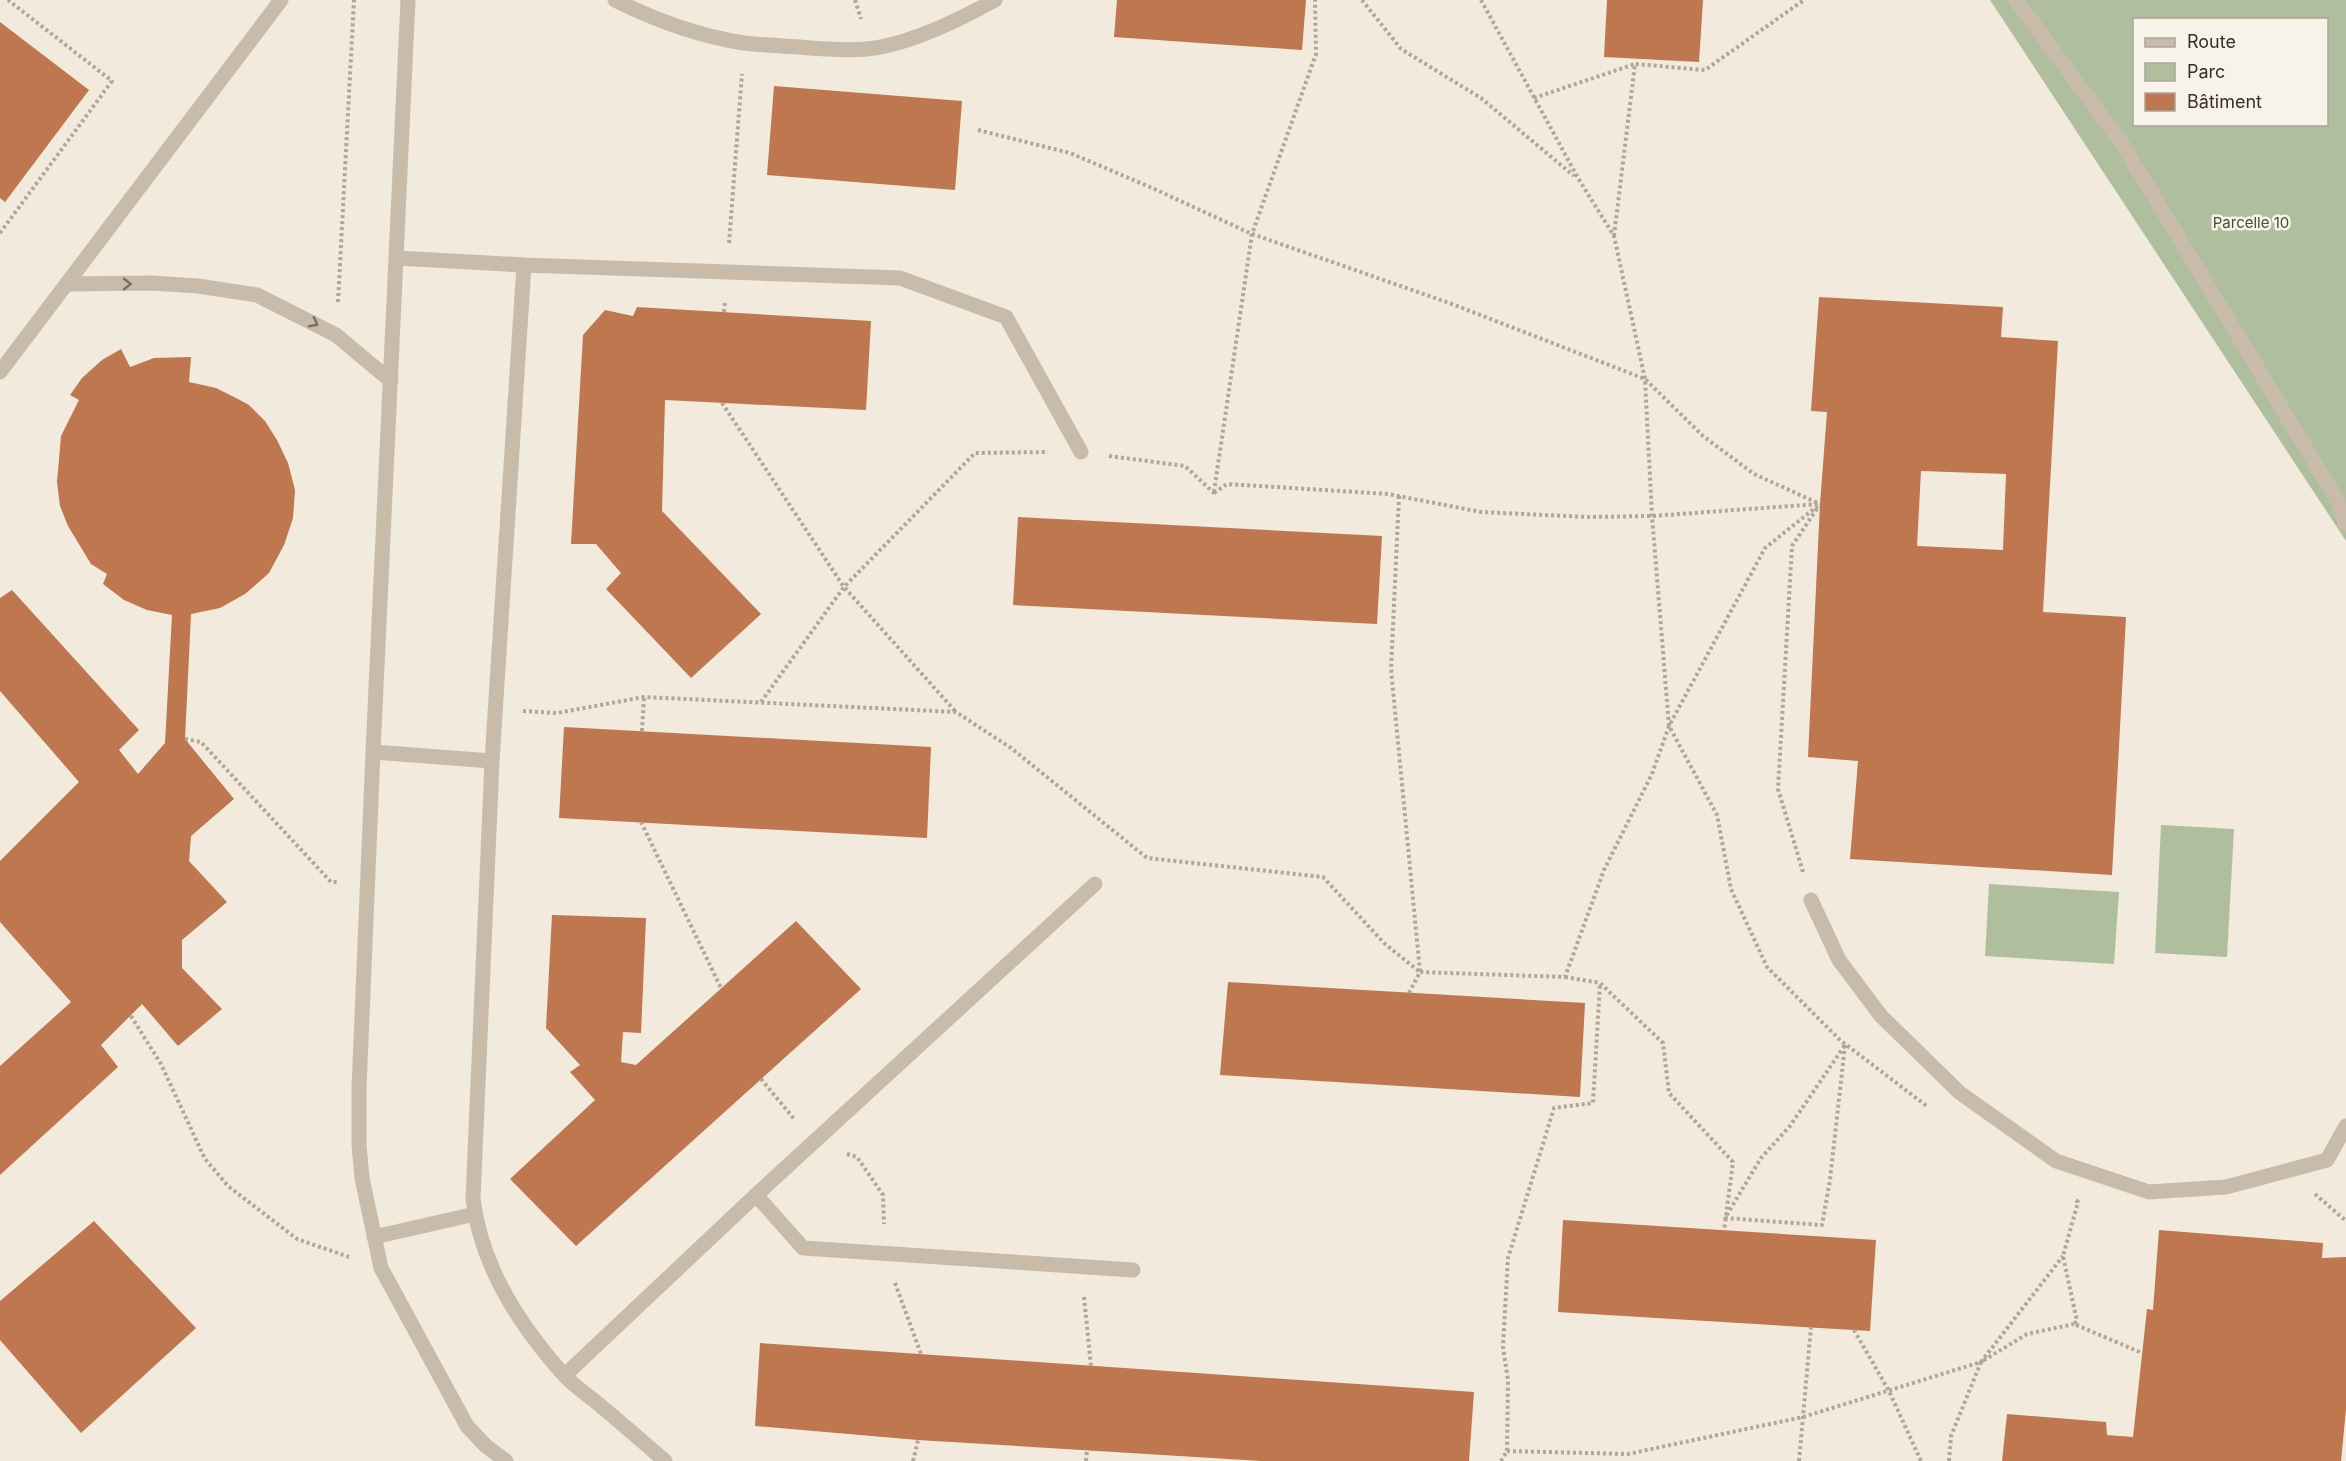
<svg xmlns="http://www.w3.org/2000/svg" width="2346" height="1461" viewBox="0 0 2346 1461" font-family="Inter,sans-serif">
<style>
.green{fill:#afbf9e;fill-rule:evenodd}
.building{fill:#be774e;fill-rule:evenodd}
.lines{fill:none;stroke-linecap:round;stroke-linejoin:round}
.path{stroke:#b4a694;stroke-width:4;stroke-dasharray:3 3;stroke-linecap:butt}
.minor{stroke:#c8bbaa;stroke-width:15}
.oneway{stroke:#786e63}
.labels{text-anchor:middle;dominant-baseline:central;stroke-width:5;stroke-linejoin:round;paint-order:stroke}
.park-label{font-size:15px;fill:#40522e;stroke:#f8f3e9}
</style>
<rect width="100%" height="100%" fill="#f1eadd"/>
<!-- green -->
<path class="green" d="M 1990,0 L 2346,0 L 2346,541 ZM 2134,20 L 2326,20 L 2326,124 L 2134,124 Z
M 2161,825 L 2234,829 L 2227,957 L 2155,953 Z
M 1989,884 L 2119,892 L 2114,964 L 1985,956 Z"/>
<!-- building -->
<path class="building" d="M 1117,0 L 1306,0 L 1302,50 L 1114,37 Z
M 1607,0 L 1703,0 L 1699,62 L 1604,57 Z
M 0,22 L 89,90 L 5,202 L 0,198 Z
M 774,86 L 962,101 L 955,190 L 767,175 Z
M 1819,297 L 2003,307 L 2001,337 L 2058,341 L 2043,612 L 2126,617 L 2112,875 L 1850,859 L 1858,761 L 1808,757 L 1820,504 L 1827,412 L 1811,411 ZM 1921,471 L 2006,474 L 2003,550 L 1917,546 Z
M 637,307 L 871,321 L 866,410 L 665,400 L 662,511 L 761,614 L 691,678 L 606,589 L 621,573 L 596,544 L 571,544 L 583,335 L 605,310 L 633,316 Z
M 121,349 L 130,367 L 154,358 L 191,357 L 189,382 L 216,388 L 238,399 L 249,405 L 265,421 L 277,440 L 288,463 L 295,490 L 293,518 L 284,545 L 269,573 L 245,594 L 220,608 L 191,614 L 185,739 L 234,799 L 191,836 L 189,861 L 227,902 L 182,940 L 182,968 L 222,1009 L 178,1046 L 142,1004 L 101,1045 L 118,1067 L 0,1175 L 0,1066 L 71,1002 L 0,922 L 0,861 L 79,782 L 0,691 L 0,598 L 12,590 L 139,730 L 119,750 L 138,774 L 165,743 L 172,615 L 147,610 L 124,600 L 103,584 L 107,574 L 91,564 L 68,526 L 60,506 L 57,482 L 61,436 L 79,400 L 70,395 L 82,378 L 102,360 Z
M 1018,517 L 1382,536 L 1377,624 L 1013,605 Z
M 564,727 L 931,747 L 927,838 L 559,818 Z
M 552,915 L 646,918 L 641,1033 L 623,1032 L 621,1062 L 636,1065 L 796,921 L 861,989 L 576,1246 L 510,1179 L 595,1100 L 570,1072 L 580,1065 L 546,1028 Z
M 1228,982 L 1585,1003 L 1580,1097 L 1220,1075 Z
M 1563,1220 L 1876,1240 L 1870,1331 L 1558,1312 Z
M 94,1221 L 196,1328 L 81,1433 L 0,1340 L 0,1301 Z
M 2159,1230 L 2323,1243 L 2322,1258 L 2346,1257 L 2346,1409 L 2341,1461 L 2002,1461 L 2007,1414 L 2106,1422 L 2107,1435 L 2133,1437 L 2147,1309 L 2153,1310 Z
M 760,1343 L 1474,1392 L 1469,1461 L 1261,1461 L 918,1440 L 755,1426 Z"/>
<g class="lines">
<!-- path -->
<path class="path" d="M 855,0 L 861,19
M 1362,0 L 1401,49 L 1481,98 L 1574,176
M 1481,0 L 1578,178 L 1614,236 L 1645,379 L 1652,516 L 1669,726 L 1717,815 L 1731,889 L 1767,967 L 1840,1040 L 1928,1107
M 1534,98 L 1635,64
M 978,130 L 1070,153 L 1150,187 L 1252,234 L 1452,304 L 1645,379 L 1703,436 L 1754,474 L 1820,504
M 0,233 L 112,81 L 8,0
M 1614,236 L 1635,64 L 1705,70 L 1804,0
M 729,243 L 742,74
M 338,302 L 354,0
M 724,312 L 725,301
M 722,403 L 844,587 L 956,712
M 1109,456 L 1185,466 L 1214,493
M 1214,492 L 1252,234 L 1316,54 L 1315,0
M 1214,493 L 1227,484 L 1388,494 L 1481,512 L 1588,517 L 1652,516 L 1819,504
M 1399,496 L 1391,669 L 1420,972
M 761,702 L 844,587 L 975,453 L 1048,452
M 523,711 L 557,713 L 644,697 L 956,712 L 1011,748 L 1147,858 L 1323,877 L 1385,944 L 1420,972
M 642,731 L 644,697
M 185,739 L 201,742 L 331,882 L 337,882
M 641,822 L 721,988
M 1803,872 L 1778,789 L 1792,546 L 1818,507
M 1565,977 L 1600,983 L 1663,1043 L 1669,1093 L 1733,1162 L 1724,1231
M 1409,993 L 1420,972 L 1565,977 L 1604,870 L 1652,774 L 1669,726 L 1765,548 L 1820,504
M 131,1016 L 161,1064 L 205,1159 L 228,1186 L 297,1239 L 349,1257
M 1845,1045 L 1830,1180 L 1822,1225 L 1725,1218 L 1761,1158 L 1790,1126 Z
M 761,1079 L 795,1120
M 847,1154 L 857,1157 L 883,1195 L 884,1224
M 2315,1194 L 2346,1221
M 2076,1200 L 2078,1202 L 2063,1256 L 2077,1321 L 2074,1324 L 2142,1353
M 895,1283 L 921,1354
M 1084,1297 L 1091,1366
M 1854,1330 L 1889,1391 L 1921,1461
M 1507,1451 L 1628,1454 L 1803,1417 L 1981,1362 L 2063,1256
M 913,1461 L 918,1440
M 1086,1461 L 1087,1449
M 1501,1461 L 1507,1451 L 1508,1380 L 1503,1347 L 1508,1258 L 1554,1108 L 1593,1103 L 1600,983
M 1799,1461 L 1811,1327
M 1949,1461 L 1951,1436 L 1981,1362 L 2027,1334 L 2074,1324"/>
<!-- minor -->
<path class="minor" d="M 408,0 L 373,752 L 359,1088 L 359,1145 L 362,1178 L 381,1268 L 467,1426 L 486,1446 L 506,1461
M 615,0 C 655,20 699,36 744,43 C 762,45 781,46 799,47 C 822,49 845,51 867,49 C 909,45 959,20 995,0
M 2016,0 L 2121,142 L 2336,498 L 2346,524
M 397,258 L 524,265
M 68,284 L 152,283 L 198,286 L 257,295 L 336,335 L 391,381
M 0,372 L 281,0
M 373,752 L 492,761
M 1811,900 L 1839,960 L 1881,1016 L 1960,1093 L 2056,1161 L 2149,1192 L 2226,1187 L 2327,1160 L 2346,1126
M 756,1195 L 803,1248 L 1133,1270
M 374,1237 L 475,1214
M 565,1375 L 756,1195 L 1095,884
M 665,1461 C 642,1441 619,1421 596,1402 C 585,1393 573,1385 564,1375 C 519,1325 481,1266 473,1199 L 492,761 L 524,265 L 900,278 L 1006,317 L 1081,452"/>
</g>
<!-- one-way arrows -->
<defs><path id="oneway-chevron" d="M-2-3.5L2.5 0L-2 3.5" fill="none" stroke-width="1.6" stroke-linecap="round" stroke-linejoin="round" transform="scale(1.5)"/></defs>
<g class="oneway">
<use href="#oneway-chevron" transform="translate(127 284) rotate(-1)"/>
<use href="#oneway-chevron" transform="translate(314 323) rotate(28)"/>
</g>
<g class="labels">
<!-- park labels -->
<g class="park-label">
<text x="2251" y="222">Parcelle 10</text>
</g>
</g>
<!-- legend -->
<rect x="2133" y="18" width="195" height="108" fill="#f8f3e9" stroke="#aaa59c" stroke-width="1.5"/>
<rect x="2145" y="38" width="30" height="9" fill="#c8bbaa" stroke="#aaa59c" stroke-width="1.5"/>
<text x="2187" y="48" font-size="18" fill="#362f29">Route</text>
<rect x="2145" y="63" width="30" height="18" fill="#afbf9e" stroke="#aaa59c" stroke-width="1.5"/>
<text x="2187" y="78" font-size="18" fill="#362f29">Parc</text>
<rect x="2145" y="93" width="30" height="18" fill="#be774e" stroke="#aaa59c" stroke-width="1.5"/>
<text x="2187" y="108" font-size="18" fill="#362f29">Bâtiment</text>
</svg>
